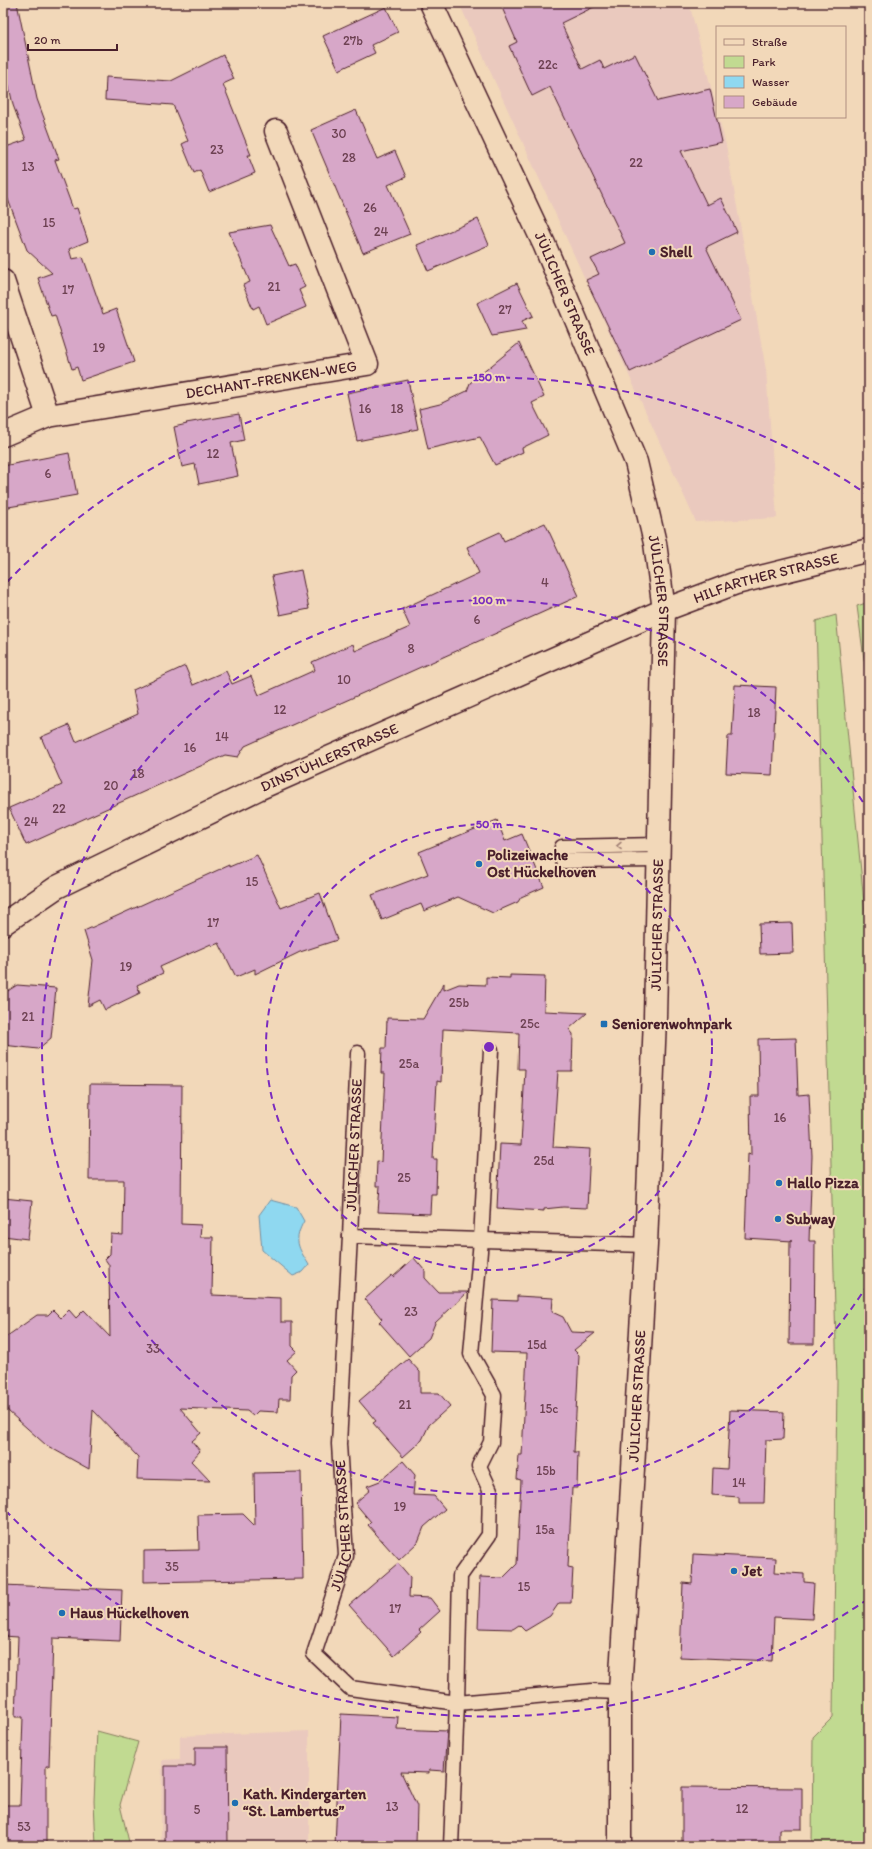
<svg xmlns="http://www.w3.org/2000/svg" width="872" height="1849" viewBox="0 0 872 1849" font-family="Itim,sans-serif">
<style>
.built{fill:#eac9be}
.green{fill:#c1da91;stroke:#867c5e}
.water{fill:#8fd8f0;stroke:#738ea1}
.building{fill:#d7a7c8;stroke:#4a1f2b}
.lines{fill:none;stroke-linecap:round;stroke-linejoin:round}
.service-casing{stroke:#4a1f2b;stroke-width:17}
.minor-casing{stroke:#4a1f2b;stroke-width:25}
.secondary-casing{stroke:#4a1f2b;stroke-width:25}
.service{stroke:#f2d8b9;stroke-width:14}
.minor{stroke:#f2d8b9;stroke-width:22}
.secondary{stroke:#f2d8b9;stroke-width:22}
.oneway{stroke:#9e7c72}
.ring{fill:none;stroke:#7b2cbf;stroke-width:2;stroke-dasharray:7 5}
.poi-dot{fill:#1f6fb2;stroke:#f2d8b9;stroke-width:1.5}
.labels{text-anchor:middle;dominant-baseline:central;stroke-width:4;stroke-linejoin:round;paint-order:stroke}
.number-label{font-size:13px;fill:#6d4152}
.poi-label{font-size:15px;font-weight:bold;fill:#4a1f2b;stroke:#f2d8b9;text-anchor:start}
.street-label{font-size:15px;fill:#4a1f2b;stroke:#f2d8b9}
.centre{fill:#7b2cbf;stroke:#f2d8b9;stroke-width:2}
.ring-label{font-size:12px;text-anchor:middle;font-weight:bold;fill:#7b2cbf;stroke:#f2d8b9;stroke-width:4;stroke-linejoin:round;paint-order:stroke}
</style>
<rect width="100%" height="100%" fill="#f2d8b9"/>
<filter id="ink" filterUnits="userSpaceOnUse"><feTurbulence type="fractalNoise" baseFrequency=".025" numOctaves="2"/><feDisplacementMap in="SourceGraphic" scale="8" xChannelSelector="R" yChannelSelector="G"/><feConvolveMatrix kernelMatrix="1 2 1 2 8 2 1 2 1" color-interpolation-filters="sRGB"/></filter>
<g filter="url(#ink)">
<!-- built -->
<path class="built" d="M 459,3 L 689,3 L 726,145 L 766,370 L 777,518 L 696,522 Z
M 309,1731 L 309,1846 L 161,1846 L 162,1760 L 180,1759 L 180,1736 Z"/>
<!-- green -->
<path class="green" d="M 869,602 L 869,697 L 857,606 Z
M 836,615 L 869,954 L 869,1846 L 812,1846 L 813,1737 L 833,1717 L 837,1381 L 816,621 Z
M 97,1731 L 138,1742 L 120,1805 L 130,1846 L 96,1846 L 94,1801 Z"/>
<!-- water -->
<path class="water" d="M 270,1200 L 296,1207 L 304,1221 C 293,1241 298,1247 309,1265 L 303,1272 L 293,1276 L 262,1250 L 259,1215 Z"/>
<!-- building -->
<path class="building" d="M 3,3 L 17,3 L 37,99 L 59,159 L 55,160 L 73,209 L 77,208 L 88,241 L 69,249 L 72,259 L 83,257 L 103,314 L 116,309 L 134,362 L 81,380 L 77,367 L 72,369 L 55,315 L 51,316 L 38,278 L 52,273 L 27,250 L 3,186 L 3,148 L 26,140 L 13,105 L 3,58 Z
M 500,3 L 602,3 L 561,23 L 582,69 L 600,60 L 604,69 L 635,54 L 658,101 L 710,89 L 722,142 L 681,151 L 707,205 L 721,198 L 737,232 L 706,247 L 741,320 L 630,372 L 586,280 L 599,274 L 591,259 L 625,243 L 550,87 L 532,96 L 509,46 L 517,42 Z
M 386,7 L 398,32 L 371,45 L 375,53 L 339,70 L 323,36 Z
M 223,55 L 234,79 L 223,84 L 251,155 L 248,155 L 255,173 L 209,192 L 200,170 L 194,173 L 182,144 L 188,141 L 173,105 L 105,100 L 106,77 L 171,81 Z
M 356,110 L 377,159 L 395,151 L 406,177 L 388,185 L 410,234 L 363,253 L 311,130 Z
M 478,219 L 489,245 L 428,271 L 417,245 Z
M 270,225 L 289,266 L 295,264 L 305,287 L 299,290 L 306,307 L 266,324 L 259,306 L 253,309 L 243,285 L 250,282 L 229,232 Z
M 517,283 L 533,316 L 522,321 L 526,330 L 492,336 L 477,303 Z
M 519,343 L 544,397 L 532,403 L 548,435 L 522,448 L 523,452 L 495,465 L 480,437 L 428,449 L 419,409 L 440,404 L 467,391 L 470,383 Z
M 408,380 L 418,429 L 357,441 L 347,393 Z
M 239,414 L 244,440 L 231,443 L 238,476 L 199,484 L 195,464 L 182,467 L 174,427 L 187,424 L 186,423 Z
M 69,453 L 77,495 L 3,508 L 3,466 Z
M 545,523 L 579,596 L 245,746 L 238,757 L 225,755 L 26,845 L 9,808 L 62,785 L 41,737 L 69,725 L 76,742 L 138,714 L 133,690 L 185,666 L 193,685 L 226,671 L 232,684 L 251,676 L 259,695 L 315,670 L 312,662 L 353,644 L 355,651 L 410,627 L 402,609 L 479,573 L 467,547 L 500,532 L 504,541 Z
M 301,570 L 309,609 L 280,615 L 272,576 Z
M 735,685 L 776,687 L 772,775 L 726,773 L 728,736 L 732,736 Z
M 497,820 L 505,841 L 522,834 L 544,887 L 521,897 L 518,902 L 493,913 L 458,897 L 424,911 L 421,904 L 382,920 L 372,895 L 428,874 L 419,852 Z
M 257,855 L 281,908 L 320,893 L 337,940 L 300,952 L 255,974 L 255,969 L 236,977 L 219,943 L 212,946 L 211,944 L 160,967 L 163,973 L 137,985 L 140,993 L 105,1010 L 100,1000 L 88,1006 L 93,960 L 84,931 L 229,865 L 229,867 Z
M 792,923 L 793,953 L 760,954 L 759,924 Z
M 510,975 L 545,976 L 544,1011 L 587,1013 L 569,1029 L 573,1034 L 572,1071 L 558,1071 L 553,1147 L 590,1149 L 587,1208 L 563,1207 L 544,1209 L 544,1211 L 497,1208 L 500,1144 L 521,1145 L 525,1069 L 518,1069 L 519,1033 L 443,1029 L 441,1082 L 437,1081 L 433,1159 L 437,1159 L 436,1194 L 431,1194 L 430,1214 L 378,1212 L 380,1186 L 376,1186 L 377,1161 L 381,1162 L 385,1073 L 381,1073 L 382,1048 L 386,1048 L 387,1018 L 423,1019 L 444,983 L 444,990 L 459,984 L 486,985 L 486,977 L 510,978 Z
M 17,985 L 56,988 L 51,1038 L 38,1049 L 3,1045 L 3,994 Z
M 796,1038 L 798,1095 L 809,1094 L 812,1156 L 809,1241 L 815,1241 L 814,1344 L 789,1344 L 790,1241 L 792,1241 L 745,1238 L 748,1154 L 751,1155 L 750,1096 L 759,1096 L 758,1039 Z
M 90,1084 L 182,1085 L 181,1224 L 201,1225 L 200,1237 L 213,1237 L 212,1295 L 281,1298 L 281,1322 L 292,1322 L 292,1346 L 297,1351 L 287,1360 L 296,1370 L 291,1375 L 290,1399 L 279,1399 L 278,1412 L 258,1411 L 253,1416 L 247,1411 L 180,1408 L 201,1433 L 192,1441 L 200,1451 L 191,1461 L 210,1481 L 137,1479 L 138,1457 L 93,1410 L 89,1469 L 46,1445 L 9,1412 L 3,1404 L 3,1339 L 37,1315 L 48,1315 L 53,1310 L 61,1318 L 69,1310 L 76,1318 L 84,1310 L 110,1337 L 109,1265 L 105,1259 L 110,1254 L 111,1234 L 123,1235 L 124,1180 L 89,1180 Z
M 3,1198 L 32,1201 L 28,1239 L 3,1236 Z
M 414,1258 L 425,1271 L 425,1278 L 438,1292 L 468,1292 L 435,1323 L 429,1338 L 409,1356 L 379,1322 L 382,1319 L 365,1299 L 392,1275 L 393,1277 Z
M 517,1296 L 553,1298 L 552,1312 L 563,1317 L 571,1332 L 595,1333 L 574,1350 L 579,1355 L 574,1452 L 578,1452 L 577,1488 L 572,1488 L 568,1567 L 573,1568 L 571,1603 L 559,1603 L 550,1616 L 525,1631 L 519,1625 L 513,1629 L 478,1628 L 480,1577 L 503,1578 L 517,1564 L 521,1480 L 517,1479 L 519,1455 L 522,1455 L 527,1353 L 491,1352 L 493,1300 L 517,1301 Z
M 408,1359 L 420,1372 L 420,1393 L 439,1393 L 450,1406 L 429,1425 L 422,1440 L 403,1457 L 373,1423 L 376,1421 L 359,1401 Z
M 730,1410 L 784,1412 L 783,1439 L 766,1440 L 764,1503 L 739,1503 L 739,1497 L 712,1495 L 713,1468 L 727,1469 Z
M 403,1461 L 415,1475 L 413,1495 L 434,1496 L 445,1509 L 424,1527 L 418,1542 L 399,1560 L 368,1525 L 371,1522 L 355,1503 L 370,1490 L 367,1486 L 380,1481 Z
M 301,1472 L 303,1579 L 144,1582 L 144,1551 L 199,1550 L 198,1515 L 243,1514 L 255,1526 L 254,1473 Z
M 693,1554 L 776,1558 L 775,1572 L 804,1574 L 804,1582 L 814,1583 L 812,1619 L 774,1617 L 772,1661 L 680,1657 L 683,1583 L 692,1584 Z
M 398,1563 L 410,1577 L 409,1597 L 430,1598 L 440,1611 L 419,1630 L 421,1632 L 394,1656 L 349,1605 Z
M 3,1585 L 122,1590 L 120,1641 L 53,1638 L 49,1766 L 46,1766 L 46,1846 L 3,1846 L 3,1805 L 20,1805 L 23,1717 L 15,1717 L 18,1637 L 3,1636 Z
M 341,1714 L 398,1717 L 397,1729 L 447,1731 L 444,1771 L 429,1770 L 429,1773 L 401,1772 L 417,1806 L 416,1844 L 405,1844 L 404,1846 L 335,1846 Z
M 195,1747 L 227,1747 L 228,1846 L 165,1846 L 165,1766 L 195,1766 Z
M 682,1787 L 802,1788 L 802,1829 L 779,1829 L 779,1846 L 682,1845 Z"/>
<g class="lines">
<!-- service casing -->
<g class="service-casing">
<g id="service">
<path d="M 562,847 L 658,845"/>
<path d="M 563,861 L 658,860"/>
<path id="s1" d="M 350,1236 L 358,1053"/>
<path id="s2" d="M 620,1692 L 592,1691 L 457,1703 L 350,1688 L 314,1654 L 346,1556 L 339,1444 L 350,1236 L 646,1245"/>
<path d="M 451,1846 L 457,1703 L 460,1576 L 489,1535 L 490,1490 L 479,1466 L 491,1442 L 494,1395 L 471,1354 L 481,1240 L 491,1050"/>
</g>
</g>
<!-- minor casing -->
<g class="minor-casing">
<g id="minor">
<path d="M 3,281 L 48,416"/>
<path id="s3" d="M 3,435 L 48,416 L 367,364 L 276,131"/>
</g>
</g>
<!-- secondary casing -->
<g class="secondary-casing">
<g id="secondary">
<path id="s4" d="M 431,3 L 544,244 L 636,462 L 655,543 L 664,610 L 655,1018 L 646,1245 L 620,1692 L 620,1846"/>
<path id="s5" d="M 3,924 L 57,887 L 258,789 L 664,610 L 736,583 L 869,550"/>
</g>
</g>
<!-- service -->
<use href="#service" class="service"/>
<!-- minor -->
<use href="#minor" class="minor"/>
<!-- secondary -->
<use href="#secondary" class="secondary"/>
</g>
<!-- one-way arrows -->
<defs><path id="oneway-chevron" d="M-2-3.5L2.5 0L-2 3.5" fill="none" stroke-width="1.6" stroke-linecap="round" stroke-linejoin="round"/></defs>
<use class="oneway" href="#oneway-chevron" transform="translate(619 846) rotate(179)"/>
</g>
<!-- distance rings -->
<g class="ring">
<circle cx="489" cy="1047" r="223"/>
<path d="M868 1284A447 447 0 1 1 868 810"/>
<path d="M868 1599A670 670 0 0 1 7 1512M7 582A670 670 0 0 1 868 495"/>
</g>
<!-- markers -->
<g class="poi-dot">
<circle cx="652" cy="252" r="4"/>
<circle cx="479" cy="864" r="4"/>
<rect x="600" y="1020" width="8" height="8" rx="2"/>
<circle cx="779" cy="1183" r="4"/>
<circle cx="778" cy="1219" r="4"/>
<circle cx="734" cy="1571" r="4"/>
<circle cx="62" cy="1613" r="4"/>
<circle cx="235" cy="1803" r="4"/>
</g>
<g class="labels">
<!-- number labels -->
<g class="number-label">
<text x="353" y="40">27b</text>
<text x="548" y="64">22c</text>
<text x="339" y="133">30</text>
<text x="217" y="149">23</text>
<text x="349" y="157">28</text>
<text x="636" y="162">22</text>
<text x="28" y="166">13</text>
<text x="370" y="207">26</text>
<text x="49" y="222">15</text>
<text x="381" y="231">24</text>
<text x="274" y="286">21</text>
<text x="68" y="289">17</text>
<text x="505" y="309">27</text>
<text x="99" y="347">19</text>
<text x="365" y="408">16</text>
<text x="397" y="408">18</text>
<text x="213" y="453">12</text>
<text x="48" y="473">6</text>
<text x="545" y="582">4</text>
<text x="477" y="619">6</text>
<text x="411" y="648">8</text>
<text x="344" y="679">10</text>
<text x="280" y="709">12</text>
<text x="754" y="712">18</text>
<text x="222" y="736">14</text>
<text x="190" y="747">16</text>
<text x="138" y="773">18</text>
<text x="111" y="785">20</text>
<text x="59" y="808">22</text>
<text x="31" y="821">24</text>
<text x="252" y="881">15</text>
<text x="213" y="922">17</text>
<text x="126" y="966">19</text>
<text x="459" y="1002">25b</text>
<text x="28" y="1016">21</text>
<text x="530" y="1023">25c</text>
<text x="409" y="1063">25a</text>
<text x="780" y="1117">16</text>
<text x="544" y="1160">25d</text>
<text x="404" y="1177">25</text>
<text x="411" y="1311">23</text>
<text x="537" y="1344">15d</text>
<text x="153" y="1348">33</text>
<text x="405" y="1404">21</text>
<text x="549" y="1408">15c</text>
<text x="546" y="1470">15b</text>
<text x="739" y="1482">14</text>
<text x="400" y="1506">19</text>
<text x="545" y="1529">15a</text>
<text x="172" y="1566">35</text>
<text x="524" y="1586">15</text>
<text x="395" y="1608">17</text>
<text x="392" y="1806">13</text>
<text x="742" y="1808">12</text>
<text x="197" y="1809">5</text>
<text x="24" y="1826">53</text>
</g>
<!-- poi labels -->
<g class="poi-label">
<text x="660" y="252">Shell</text>
<text x="487" y="855">Polizeiwache<tspan x="487" dy="17">Ost Hückelhoven</tspan></text>
<text x="612" y="1024">Seniorenwohnpark</text>
<text x="787" y="1183">Hallo Pizza</text>
<text x="786" y="1219">Subway</text>
<text x="742" y="1571">Jet</text>
<text x="70" y="1613">Haus Hückelhoven</text>
<text x="243" y="1794">Kath. Kindergarten<tspan x="243" dy="17">“St. Lambertus”</tspan></text>
</g>
<!-- street labels -->
<g class="street-label">
<text stroke="none"><textPath href="#s4" startOffset="320">JÜLICHER STRASSE</textPath></text>
<text stroke="none"><textPath href="#s3" startOffset="275">DECHANT-FRENKEN-WEG</textPath></text>
<text stroke="none"><textPath href="#s5" startOffset="840">HILFARTHER STRASSE</textPath></text>
<text stroke="none"><textPath href="#s4" startOffset="644">JÜLICHER STRASSE</textPath></text>
<text stroke="none"><textPath href="#s5" startOffset="367">DINSTÜHLERSTRASSE</textPath></text>
<text transform="translate(657 925) rotate(-89)">JÜLICHER STRASSE</text>
<text stroke="none"><textPath href="#s1" startOffset="91">JÜLICHER STRASSE</textPath></text>
<text transform="translate(637 1396) rotate(-87)">JÜLICHER STRASSE</text>
<text stroke="none"><textPath href="#s2" startOffset="454">JÜLICHER STRASSE</textPath></text>
</g>
</g>
<circle cx="489" cy="1047" r="6" class="centre"/>
<g class="ring-label">
<text x="489" y="381">150 m</text>
<text x="489" y="604">100 m</text>
<text x="489" y="828">50 m</text>
</g>
<!-- margin -->
<rect width="872" height="1849" fill="none" stroke="#f2d8b9" stroke-width="16"/>
<rect x="8" y="8" width="856" height="1833" fill="none" stroke="#4a1f2b" stroke-width="1.5" filter="url(#ink)"/>
<!-- legend -->
<rect x="716" y="26" width="130" height="92" fill="#f2d8b9" stroke="#af8e80"/>
<rect x="724" y="39" width="20" height="6" fill="#f2d8b9" stroke="#af8e80"/>
<text x="752" y="46" font-size="12" fill="#4a1f2b">Straße</text>
<rect x="724" y="56" width="20" height="12" fill="#c1da91" stroke="#af8e80"/>
<text x="752" y="66" font-size="12" fill="#4a1f2b">Park</text>
<rect x="724" y="76" width="20" height="12" fill="#8fd8f0" stroke="#af8e80"/>
<text x="752" y="86" font-size="12" fill="#4a1f2b">Wasser</text>
<rect x="724" y="96" width="20" height="12" fill="#d7a7c8" stroke="#af8e80"/>
<text x="752" y="106" font-size="12" fill="#4a1f2b">Gebäude</text>
<!-- scale -->
<path d="M28 44v6h89v-6" fill="none" stroke="#4a1f2b" stroke-width="2"/>
<text x="34" y="44" font-size="12" fill="#4a1f2b" stroke="#f2d8b9" stroke-width="3" paint-order="stroke">20 m</text>
</svg>
